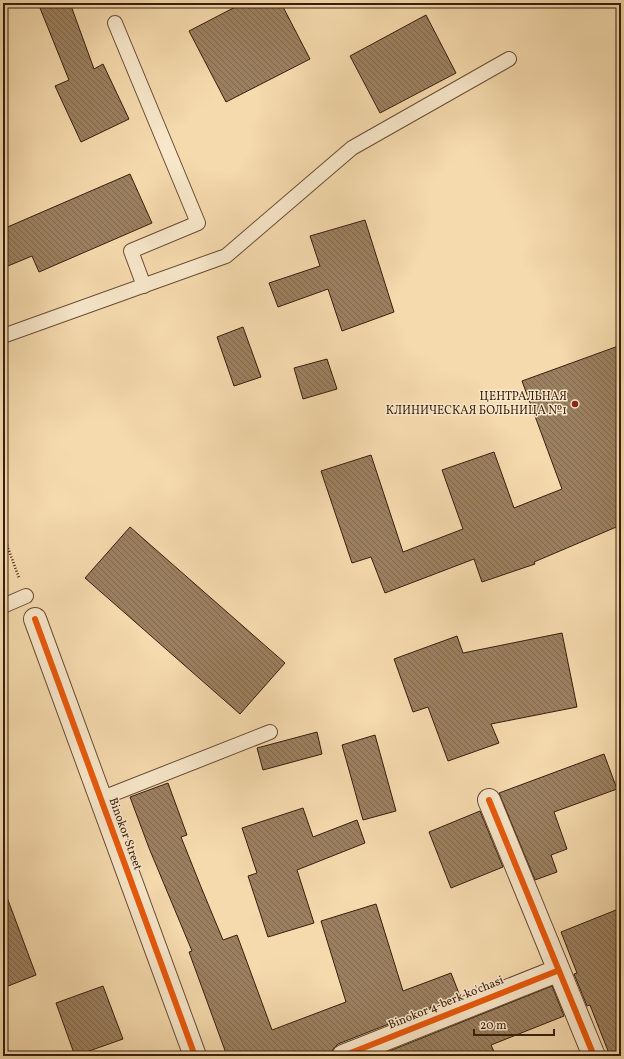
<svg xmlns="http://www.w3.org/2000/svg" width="624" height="1059" viewBox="0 0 624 1059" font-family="Vollkorn,serif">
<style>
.building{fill:url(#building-back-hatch);stroke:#391e0d}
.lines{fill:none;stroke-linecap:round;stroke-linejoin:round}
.service-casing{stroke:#684d35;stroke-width:16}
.minor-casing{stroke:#684d35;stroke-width:24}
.path{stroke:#391e0d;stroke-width:2.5;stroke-dasharray:1 2;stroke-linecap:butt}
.service{stroke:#f8e7ca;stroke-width:14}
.minor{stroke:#f8e7ca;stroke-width:22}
.cycleway-casing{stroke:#f8e7ca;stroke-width:8}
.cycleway{stroke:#e8590c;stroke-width:6}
.poi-dot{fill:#8f2418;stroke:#f8e7ca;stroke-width:1.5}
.labels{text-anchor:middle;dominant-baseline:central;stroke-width:3;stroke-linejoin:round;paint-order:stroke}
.poi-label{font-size:12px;fill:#391e0d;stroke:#f8e7ca;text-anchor:end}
.street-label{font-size:12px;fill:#391e0d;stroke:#f8e7ca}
</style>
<defs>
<pattern id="building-back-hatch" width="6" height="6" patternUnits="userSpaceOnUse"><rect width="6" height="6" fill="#9b8060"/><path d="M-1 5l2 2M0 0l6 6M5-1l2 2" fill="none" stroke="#7f684e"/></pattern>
</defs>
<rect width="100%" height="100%" fill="#f5daad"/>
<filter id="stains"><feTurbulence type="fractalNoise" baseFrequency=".005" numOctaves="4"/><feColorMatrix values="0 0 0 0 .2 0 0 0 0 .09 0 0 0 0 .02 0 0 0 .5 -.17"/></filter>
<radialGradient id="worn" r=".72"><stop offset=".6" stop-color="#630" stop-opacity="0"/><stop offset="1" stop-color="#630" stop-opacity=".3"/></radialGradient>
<!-- building -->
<path class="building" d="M 38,3 L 70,3 L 94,69 L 103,64 L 129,119 L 81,142 L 55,86 L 69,80 Z
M 243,3 L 281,3 L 310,59 L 226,102 L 189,31 Z
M 426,15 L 456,73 L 380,113 L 350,56 Z
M 130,174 L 152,223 L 39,272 L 32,256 L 3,268 L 3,229 Z
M 365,220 L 394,312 L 342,331 L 328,289 L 278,307 L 269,283 L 320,266 L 310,236 Z
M 243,327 L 261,377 L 234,386 L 217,337 Z
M 621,345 L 621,525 L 534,562 L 535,564 L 482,582 L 474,559 L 385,593 L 371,557 L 352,563 L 321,471 L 371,455 L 403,552 L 463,529 L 442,470 L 494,452 L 514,508 L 562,489 L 522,381 Z
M 327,359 L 337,389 L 303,399 L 294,368 Z
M 130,527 L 285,663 L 240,714 L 85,578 Z
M 562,633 L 577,707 L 491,724 L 499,743 L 448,761 L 428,707 L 413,712 L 394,659 L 457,636 L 463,653 Z
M 317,732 L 322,754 L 263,770 L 257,748 Z
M 375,735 L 396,811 L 363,820 L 342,745 Z
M 604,754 L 617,789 L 554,812 L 567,849 L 551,855 L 557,872 L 535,880 L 499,793 Z
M 168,783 L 187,835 L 181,837 L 201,887 L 223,940 L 237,935 L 272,1030 L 346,1002 L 321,921 L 376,904 L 403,991 L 451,973 L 460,996 L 338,1044 L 333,1049 L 331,1056 L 227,1056 L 189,952 L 192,951 L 149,848 L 130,797 Z
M 303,808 L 313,837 L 357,820 L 365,843 L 297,870 L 314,923 L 268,937 L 248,876 L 257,873 L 242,828 Z
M 480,811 L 503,867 L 451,888 L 429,832 Z
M 3,892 L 5,892 L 36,975 L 3,988 Z
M 621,908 L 621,1056 L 610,1056 L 590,1005 L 587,1006 L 574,974 L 577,973 L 561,932 Z
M 103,986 L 123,1039 L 75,1056 L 56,1003 Z
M 552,986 L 564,1016 L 491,1045 L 496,1056 L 377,1056 Z"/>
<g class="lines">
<!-- service casing -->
<g class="service-casing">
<path id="service" d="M 115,23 L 198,223 L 131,251 L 144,286
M 3,336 L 226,256 L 352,148 L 509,59
M 3,606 L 26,596
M 100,799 L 270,732"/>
</g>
<!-- minor casing -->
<g class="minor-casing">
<path id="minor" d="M 35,619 L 195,1056
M 489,800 L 594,1056
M 343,1056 L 557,971"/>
</g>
<!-- path -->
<path class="path" d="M 3,534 L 19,578"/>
<!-- service -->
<use href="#service" class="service"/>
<!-- minor -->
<use href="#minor" class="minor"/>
<!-- cycleway casing -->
<g class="cycleway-casing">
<path id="cycleway" d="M 35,619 L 195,1056
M 489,800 L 594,1056
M 343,1056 L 557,971"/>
</g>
<!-- cycleway -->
<use href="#cycleway" class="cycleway"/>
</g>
<!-- markers -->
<circle class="poi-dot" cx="575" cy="404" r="4"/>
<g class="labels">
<!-- poi labels -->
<g class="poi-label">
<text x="567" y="397">ЦЕНТРАЛЬНАЯ<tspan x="567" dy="14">КЛИНИЧЕСКАЯ БОЛЬНИЦА №1</tspan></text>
</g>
<!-- street labels -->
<g class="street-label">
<text transform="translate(125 834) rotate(70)">Binokor Street</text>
<text transform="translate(446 1003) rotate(-22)">Binokor 4-berk ko'chasi</text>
</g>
</g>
<!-- margin -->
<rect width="624" height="1059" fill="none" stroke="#f5daad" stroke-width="16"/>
<rect x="4" y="4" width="616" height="1051" fill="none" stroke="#391e0d" stroke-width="2"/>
<rect x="8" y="8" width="608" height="1043" fill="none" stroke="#391e0d"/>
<!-- scale -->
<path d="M474 1029v6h80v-6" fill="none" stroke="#391e0d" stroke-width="2"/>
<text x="480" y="1029" font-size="12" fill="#391e0d" stroke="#f8e7ca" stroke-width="3" paint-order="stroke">20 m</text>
<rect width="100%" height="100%" filter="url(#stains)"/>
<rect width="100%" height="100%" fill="url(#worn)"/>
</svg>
